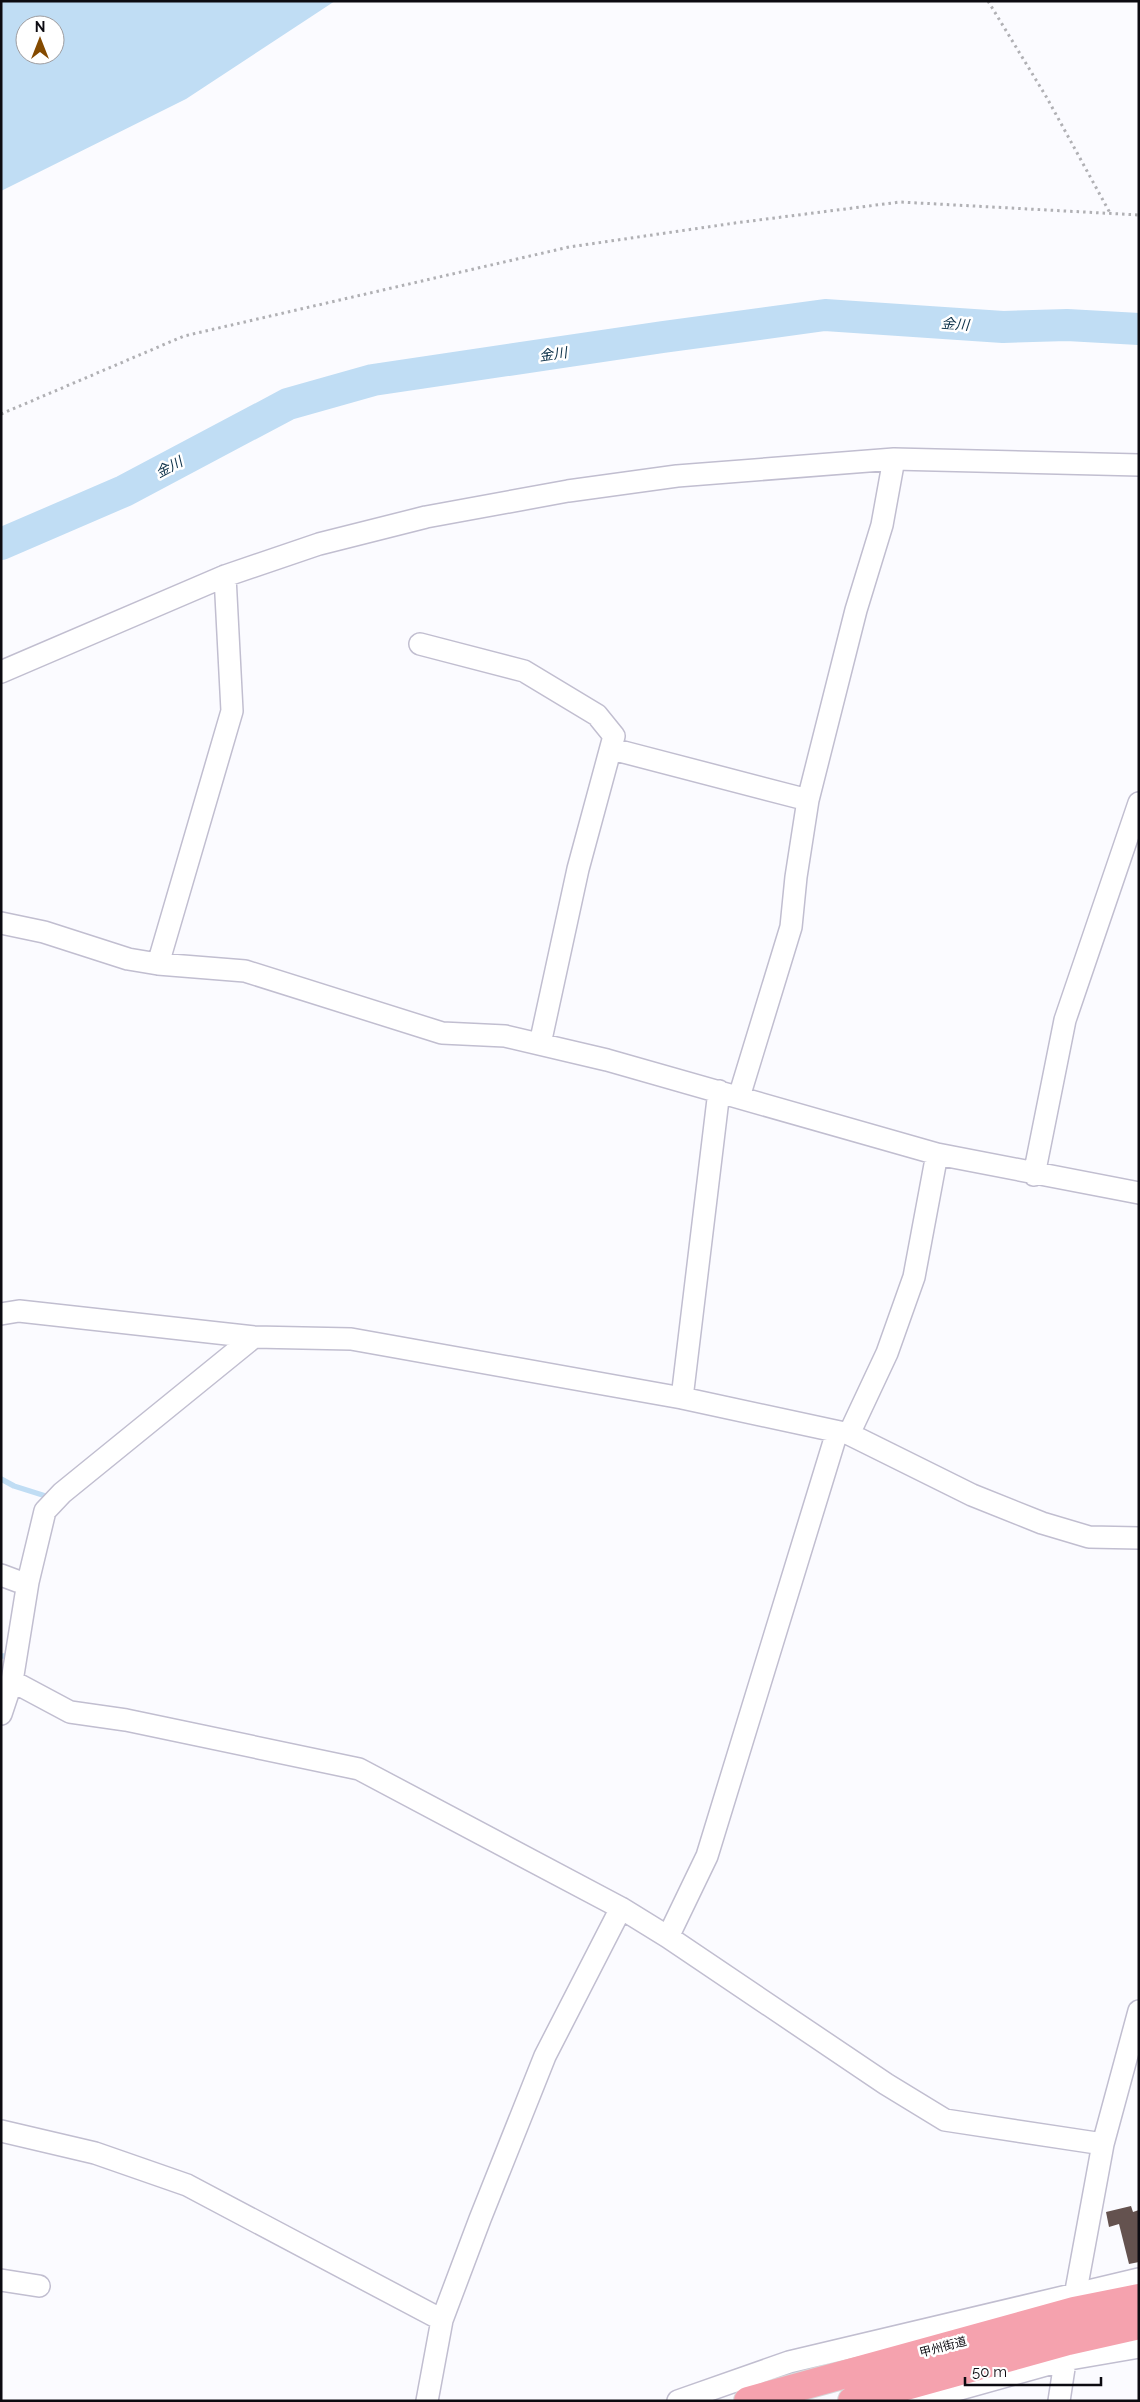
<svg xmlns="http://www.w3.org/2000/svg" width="1140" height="2402" viewBox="0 0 1140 2402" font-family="Raleway,'Noto Sans JP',sans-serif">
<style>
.water{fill:#c0ddf4;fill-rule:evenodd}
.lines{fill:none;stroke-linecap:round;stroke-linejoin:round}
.stream{stroke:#c0ddf4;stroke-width:5.5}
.river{stroke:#c0ddf4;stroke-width:32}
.building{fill:#64524f}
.minor-casing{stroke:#c1bed0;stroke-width:24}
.highway-casing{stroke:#d8d8d9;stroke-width:30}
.path{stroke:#b0b0b4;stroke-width:3;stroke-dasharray:2.5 4;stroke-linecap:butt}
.minor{stroke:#fff;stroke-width:21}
.highway{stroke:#f5a2ae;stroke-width:28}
.labels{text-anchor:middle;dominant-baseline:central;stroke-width:5;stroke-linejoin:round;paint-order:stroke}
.street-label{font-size:12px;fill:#0c0b11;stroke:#fff}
.water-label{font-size:14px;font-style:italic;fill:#0a2f47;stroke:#fff}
</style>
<rect width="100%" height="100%" fill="#fbfbff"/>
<!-- water -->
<path class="water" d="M 1,1 L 335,1 L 186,99 L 1,191 ZM 25,25 L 55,25 L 55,55 L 25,55 Z"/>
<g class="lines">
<!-- stream -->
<path class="stream" d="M 1,1479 L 14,1486 L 52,1498
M 1,1656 L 5,1656"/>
<!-- river -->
<path class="river" d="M 1,544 L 124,491 L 288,404 L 373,380 L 663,337 L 825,315 L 1003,327 L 1067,325 L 1139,329"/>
</g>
<!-- building -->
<path class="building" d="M 1131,2206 L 1133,2212 L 1139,2210 L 1139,2262 L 1129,2264 L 1119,2224 L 1109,2227 L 1106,2212 Z"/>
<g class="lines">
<!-- minor casing -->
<g class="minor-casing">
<path id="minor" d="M 420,644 L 524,671 L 597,715 L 614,736 L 578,869 L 540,1044
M 1,672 L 225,576 L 319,544 L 426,517 L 568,491 L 677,476 L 894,459 L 1139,465
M 612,749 L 808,800
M 1,923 L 44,932 L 128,959 L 158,964 L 245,971 L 442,1033 L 505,1036 L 607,1060 L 937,1154 L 1139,1193
M 158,964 L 232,711 L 225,576
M 739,1097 L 791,927 L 796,877 L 808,800 L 856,610 L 882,525 L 894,459
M 1034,1175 L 1065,1020 L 1139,803
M 1,1314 L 19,1311 L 254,1337 L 351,1339 L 682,1398 L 849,1434 L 972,1495 L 1042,1523 L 1089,1537 L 1139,1538
M 682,1398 L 719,1091
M 849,1434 L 887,1353 L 914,1277 L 937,1154
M 1,1575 L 17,1581 L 28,1582
M 12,1681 L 70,1712 L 126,1720 L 359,1769 L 621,1908 L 668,1937 L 886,2084 L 945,2120 L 1103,2144
M 1,1714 L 12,1681 L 28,1582 L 45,1511 L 62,1493 L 254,1337
M 668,1937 L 707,1856 L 837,1432
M 1,2131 L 95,2153 L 187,2185 L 442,2320
M 1,2280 L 39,2286
M 427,2401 L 442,2320 L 480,2219 L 545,2056 L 621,1908
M 678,2401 L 789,2362 L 1139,2279
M 917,2401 L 1064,2360 L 1139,2347
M 1059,2401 L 1075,2296 L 1103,2144 L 1139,2011"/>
</g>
<!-- highway casing -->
<g class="highway-casing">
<path id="highway" d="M 748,2401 L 1074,2311 L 1139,2298
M 852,2401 L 1068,2341 L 1139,2325"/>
</g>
<!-- path -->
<path class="path" d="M 988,1 L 1047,98 L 1110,213
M 1,414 L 184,336 L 569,247 L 735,223 L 900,202 L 1139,215"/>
<!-- minor -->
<use href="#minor" class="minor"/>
<!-- highway -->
<use href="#highway" class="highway"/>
</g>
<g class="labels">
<!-- street labels -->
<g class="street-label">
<text transform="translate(943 2347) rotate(-15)">甲州街道</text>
</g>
<!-- water labels -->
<g class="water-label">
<text transform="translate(955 324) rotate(4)">金川</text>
<text transform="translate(553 354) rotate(-8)">金川</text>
<text transform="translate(169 467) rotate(-28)">金川</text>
</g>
</g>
<!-- border -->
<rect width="1140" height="2402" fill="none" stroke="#0c0b11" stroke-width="5"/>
<!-- north arrow -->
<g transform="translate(40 40)"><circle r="24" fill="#ffffff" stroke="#9e9da0"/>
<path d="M0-4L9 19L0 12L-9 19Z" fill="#844a00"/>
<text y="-8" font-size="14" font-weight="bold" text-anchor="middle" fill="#0c0b11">N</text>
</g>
<!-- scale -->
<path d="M965 2377v8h136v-8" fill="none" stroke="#0c0b11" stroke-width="2.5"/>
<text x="972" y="2377" font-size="15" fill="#0c0b11" stroke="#ffffff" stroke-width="4" paint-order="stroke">50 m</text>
</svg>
